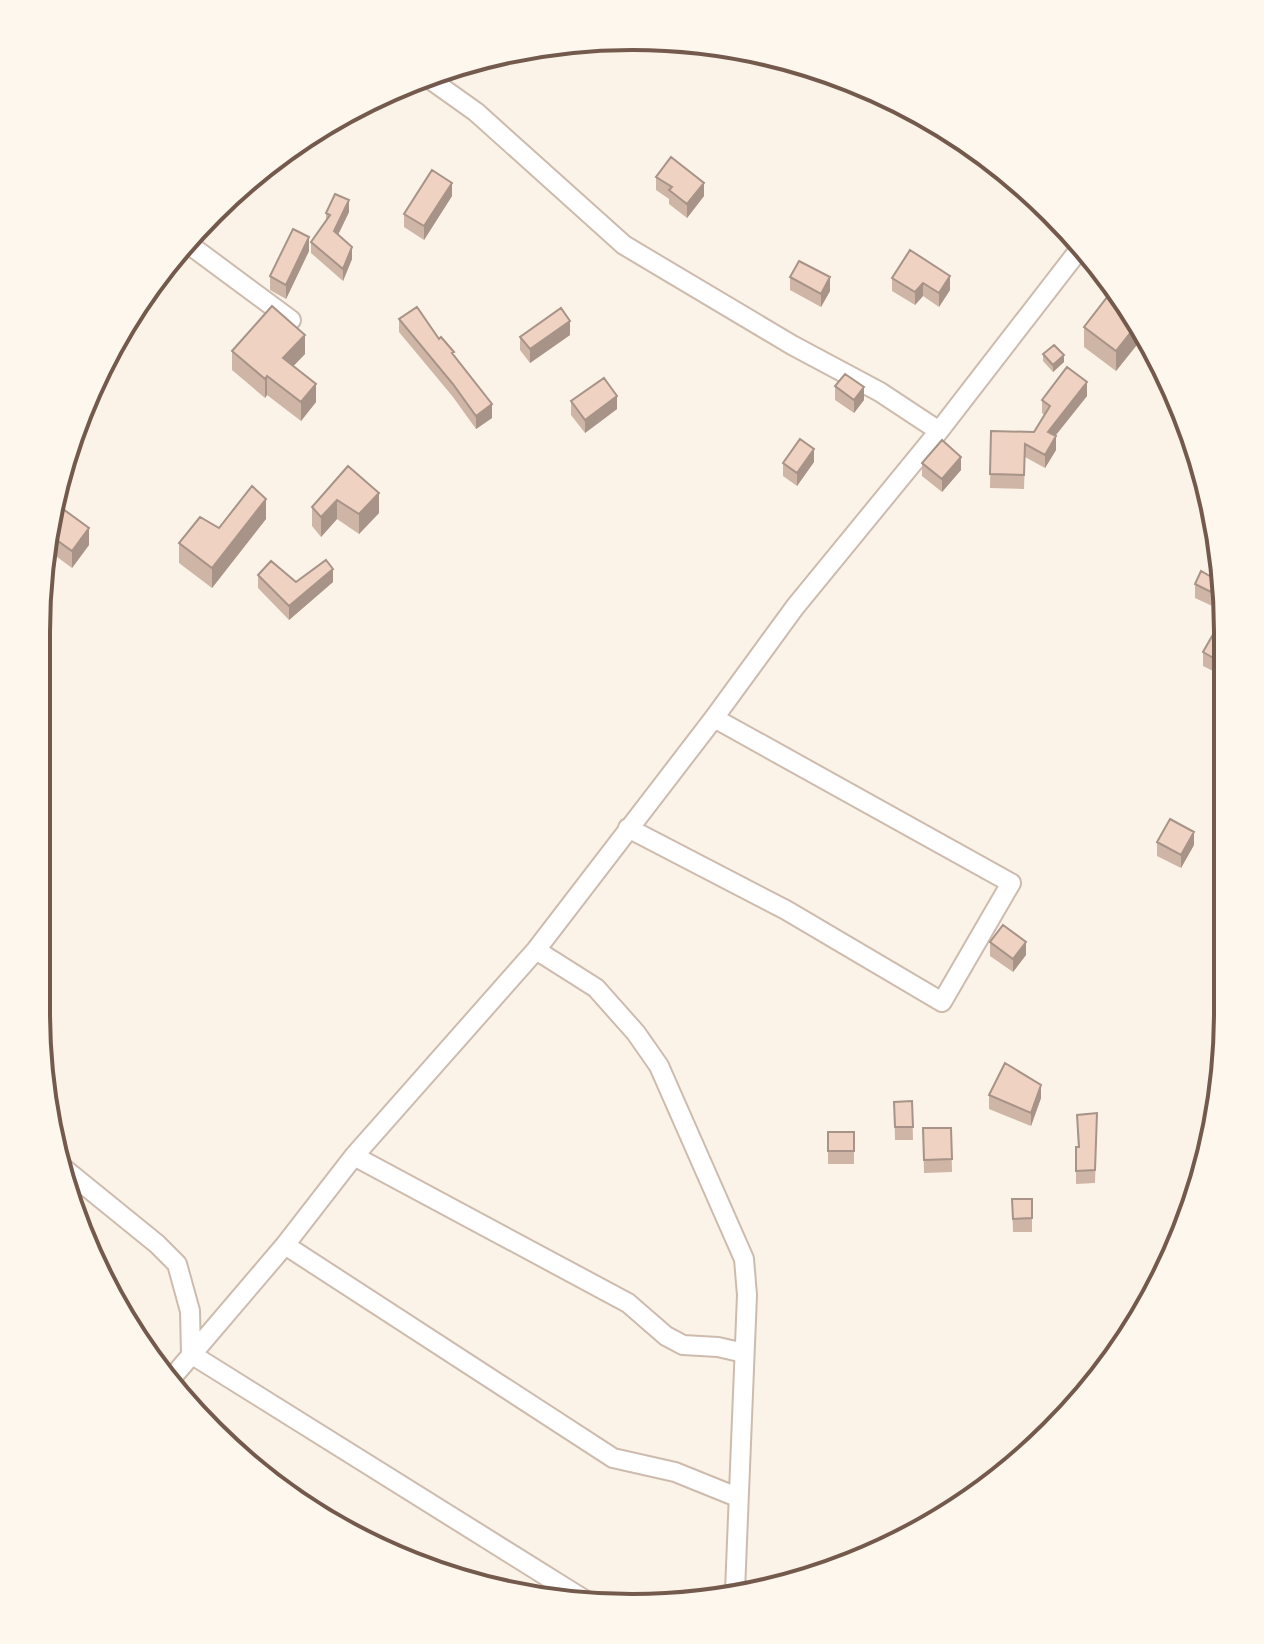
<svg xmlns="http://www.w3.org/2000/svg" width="1264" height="1644" viewBox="0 0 1264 1644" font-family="Arial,sans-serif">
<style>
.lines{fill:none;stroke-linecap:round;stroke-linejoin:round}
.street-casing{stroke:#cdbbae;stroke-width:22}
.street{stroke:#fff;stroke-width:18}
.wall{fill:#ceb5a6}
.shaded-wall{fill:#a79387}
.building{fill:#efd2c1;stroke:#a79387;stroke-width:2}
.rim{fill:none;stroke:#745a4d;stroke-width:4}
</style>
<rect width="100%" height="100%" fill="#fbf3e8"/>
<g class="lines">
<!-- street casing -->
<g class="street-casing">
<path id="street" d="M 424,75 L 476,112 L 624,245 L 792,345 L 880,392 L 939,431
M 187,243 L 291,320
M 628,828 L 786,910 L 942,1002 L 1011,883 L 714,718
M 536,950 L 596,988 L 636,1033 L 659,1066 L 744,1259 L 747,1295 L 735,1591
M 354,1156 L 628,1303 L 666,1336 L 683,1345 L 718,1347 L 744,1353
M 56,1162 L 157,1244 L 177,1264 L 190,1311 L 191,1354 L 588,1602
M 285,1245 L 613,1458 L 675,1472 L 737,1497
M 170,1380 L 285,1245 L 354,1156 L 536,950 L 714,718 L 795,607 L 939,431 L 1082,246"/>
</g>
<!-- street -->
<use href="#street" class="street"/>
</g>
<!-- wall -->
<path class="wall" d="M 656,177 L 704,196 L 687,218 L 669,204 L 669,199 L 656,190 Z
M 452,196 L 424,240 L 404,227 L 404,214 Z
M 349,212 L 338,235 L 352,259 L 343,281 L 311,253 L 311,242 L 326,221 L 326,213 Z
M 910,250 L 950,290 L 939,307 L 923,296 L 915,305 L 892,291 L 892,278 Z
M 309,251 L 286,299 L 270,290 L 270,276 Z
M 790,277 L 830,291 L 821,307 L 790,290 Z
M 399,319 L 439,339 L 454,355 L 492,418 L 476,429 L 453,397 L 399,332 Z
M 1140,326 L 1140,341 L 1116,371 L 1084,347 L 1084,327 Z
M 570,335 L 530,363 L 520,350 L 520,337 Z
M 232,351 L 305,354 L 293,366 L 316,402 L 301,421 L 267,395 L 265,398 L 232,370 Z
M 1043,354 L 1064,362 L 1053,372 L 1043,361 Z
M 835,386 L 864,400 L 854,413 L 835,400 Z
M 1087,396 L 1055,436 L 1056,450 L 1045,468 L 1025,457 L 1024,489 L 990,488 L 991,431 L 1034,432 L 1044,415 L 1042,413 L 1042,400 Z
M 571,401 L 617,409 L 585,433 L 571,415 Z
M 814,462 L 797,486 L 783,476 L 783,463 Z
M 922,463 L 961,470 L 942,492 L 922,476 Z
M 1202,463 L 1210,498 L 1200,499 L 1198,464 Z
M 348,466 L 379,513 L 359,534 L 337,519 L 321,537 L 312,526 L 312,507 Z
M 52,501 L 89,545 L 72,568 L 45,548 Z
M 266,519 L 212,588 L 179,563 L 179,543 Z
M 1223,566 L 1223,611 L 1195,598 L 1195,584 L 1215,579 Z
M 258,575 L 296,582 L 333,582 L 289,620 L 258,588 Z
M 1223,617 L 1217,673 L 1203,666 L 1203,652 Z
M 1157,842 L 1194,845 L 1181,868 L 1157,856 Z
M 990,942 L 1026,955 L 1013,972 L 990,956 Z
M 989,1095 L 1041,1098 L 1031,1126 L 989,1109 Z
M 912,1101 L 913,1140 L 895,1140 L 894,1102 Z
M 1097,1113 L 1095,1183 L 1076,1184 L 1076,1147 L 1078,1147 L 1077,1115 Z
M 923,1128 L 951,1128 L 952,1172 L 924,1173 Z
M 828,1132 L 854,1132 L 854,1164 L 828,1164 Z
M 1012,1199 L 1032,1199 L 1032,1232 L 1013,1232 Z"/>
<!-- shaded-wall -->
<path class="shaded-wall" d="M 452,183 L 452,196 L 424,240 L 424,226 Z
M 704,183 L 704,196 L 687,218 L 687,204 Z
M 349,200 L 349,212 L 334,243 L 334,231 Z
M 309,237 L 309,251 L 286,299 L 286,285 Z
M 352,247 L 352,259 L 343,281 L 343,269 Z
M 950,276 L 950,290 L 939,307 L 939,293 Z
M 830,277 L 830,291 L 821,307 L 821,294 Z
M 923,283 L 923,296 L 915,305 L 915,292 Z
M 570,321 L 570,335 L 530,363 L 530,349 Z
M 1138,323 L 1140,326 L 1140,341 L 1116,371 L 1116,351 Z
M 305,335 L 305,354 L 283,377 L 283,358 Z
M 1064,355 L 1064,362 L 1053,372 L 1053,365 Z
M 267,376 L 267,395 L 265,398 L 265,379 Z
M 1087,382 L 1087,396 L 1048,445 L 1048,432 Z
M 316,384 L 316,402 L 301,421 L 301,402 Z
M 864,387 L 864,400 L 854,413 L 854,400 Z
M 617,396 L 617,409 L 585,433 L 585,420 Z
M 492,404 L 492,418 L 476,429 L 476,416 Z
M 1056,436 L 1056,450 L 1045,468 L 1045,455 Z
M 814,449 L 814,462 L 797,486 L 797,473 Z
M 961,457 L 961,470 L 942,492 L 942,479 Z
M 379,493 L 379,513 L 359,534 L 359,514 Z
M 266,499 L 266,519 L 212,588 L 212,568 Z
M 337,500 L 337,519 L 321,537 L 321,517 Z
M 89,528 L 89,545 L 72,568 L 72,551 Z
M 333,569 L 333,582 L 289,620 L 289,606 Z
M 1223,650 L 1223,663 L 1217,673 L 1217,660 Z
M 1194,832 L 1194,845 L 1181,868 L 1181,855 Z
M 1026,942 L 1026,955 L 1013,972 L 1013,959 Z
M 1041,1085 L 1041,1098 L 1031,1126 L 1031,1113 Z"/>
<!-- building -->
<path class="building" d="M 671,157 L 704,183 L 687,204 L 669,190 L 672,187 L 656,177 Z
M 432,170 L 452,183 L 424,226 L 404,214 Z
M 335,194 L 349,200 L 334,231 L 352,247 L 343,269 L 311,242 L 330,215 L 326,213 Z
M 293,229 L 309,237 L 286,285 L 270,276 Z
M 910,250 L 950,276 L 939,293 L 923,283 L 915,292 L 892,278 Z
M 799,261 L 830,277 L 821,294 L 790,277 Z
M 1108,296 L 1136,317 L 1138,323 L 1116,351 L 1084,327 Z
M 272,306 L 305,335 L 283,358 L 316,384 L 301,402 L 267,376 L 265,379 L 232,351 Z
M 417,307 L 439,339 L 441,337 L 454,352 L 452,353 L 492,404 L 476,416 L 453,384 L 399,319 Z
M 561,308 L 570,321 L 530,349 L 520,337 Z
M 1054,345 L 1064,355 L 1053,365 L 1043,354 Z
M 1067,367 L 1087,382 L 1048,432 L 1056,436 L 1045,455 L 1025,444 L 1024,475 L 990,474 L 991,431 L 1034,432 L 1050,406 L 1042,400 Z
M 845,374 L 864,387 L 854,400 L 835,386 Z
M 604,378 L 617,396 L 585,420 L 571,401 Z
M 800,439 L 814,449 L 797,473 L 783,463 Z
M 942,440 L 961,457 L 942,479 L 922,463 Z
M 1202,463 L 1207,485 L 1200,486 L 1198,464 Z
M 348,466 L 379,493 L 359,514 L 337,500 L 321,517 L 312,507 Z
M 252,486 L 266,499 L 212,568 L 179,543 L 200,517 L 219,528 Z
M 52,501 L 89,528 L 72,551 L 47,533 Z
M 326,560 L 333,569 L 289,606 L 258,575 L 271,561 L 296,582 Z
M 1223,566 L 1223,598 L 1195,584 L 1201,571 L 1215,579 Z
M 1223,617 L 1223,650 L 1217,660 L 1203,652 Z
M 1170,819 L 1194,832 L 1181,855 L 1157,842 Z
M 1003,925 L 1026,942 L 1013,959 L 990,942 Z
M 1005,1063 L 1041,1085 L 1031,1113 L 989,1095 Z
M 912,1101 L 913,1127 L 895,1127 L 894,1102 Z
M 1097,1113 L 1095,1170 L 1076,1171 L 1076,1147 L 1079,1147 L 1077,1115 Z
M 923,1128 L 951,1128 L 952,1159 L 924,1160 Z
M 828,1132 L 854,1132 L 854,1151 L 828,1151 Z
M 1012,1199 L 1032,1199 L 1032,1218 L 1013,1219 Z"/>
<!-- crop -->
<path d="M0 0H1264V1644H0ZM632 50H632A582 582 0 0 1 1214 632V1012A582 582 0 0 1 632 1594H632A582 582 0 0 1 50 1012V632A582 582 0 0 1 632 50Z" fill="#fef7ee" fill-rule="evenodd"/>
<path class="rim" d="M632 50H632A582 582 0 0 1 1214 632V1012A582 582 0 0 1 632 1594H632A582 582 0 0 1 50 1012V632A582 582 0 0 1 632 50Z"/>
</svg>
